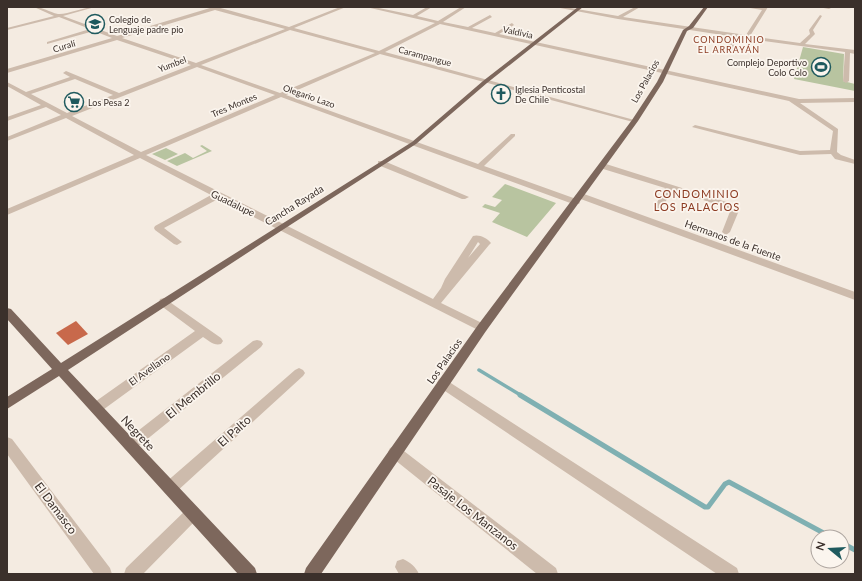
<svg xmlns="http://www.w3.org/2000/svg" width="862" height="581" viewBox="0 0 862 581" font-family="Lato,sans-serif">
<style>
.green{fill:#b8c4a0}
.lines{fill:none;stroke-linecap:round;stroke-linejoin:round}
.stream-far1{stroke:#7fb0b2;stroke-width:3.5}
.stream{stroke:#7fb0b2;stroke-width:5}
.building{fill:#c8694b}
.minor{fill:#cdbbac;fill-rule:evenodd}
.major{fill:#7d675c;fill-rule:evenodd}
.labels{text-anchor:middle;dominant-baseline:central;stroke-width:3.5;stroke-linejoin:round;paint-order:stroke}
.far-poi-label{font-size:9px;fill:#3b302b;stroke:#fbf5ee;text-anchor:start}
.far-street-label{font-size:9px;fill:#3b302b;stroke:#fbf5ee}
.far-neighbourhood-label{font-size:9px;letter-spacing:1px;fill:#8c3b22;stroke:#fbf5ee}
.street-label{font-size:10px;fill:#3b302b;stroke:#fbf5ee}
.neighbourhood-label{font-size:11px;letter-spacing:1px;fill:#8c3b22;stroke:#fbf5ee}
.near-street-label{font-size:12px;fill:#3b302b;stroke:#fbf5ee}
</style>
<rect width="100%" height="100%" fill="#f4ebe1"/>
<!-- green -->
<path class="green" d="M 803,47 L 844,54 L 843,81 L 855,84 L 855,91 L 794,79 Z
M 202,145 L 212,151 L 177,166 L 167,161 L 185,153 L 193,158 L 207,151 L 200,146 Z
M 166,148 L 178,154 L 165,160 L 152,154 Z
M 505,184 L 556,203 L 527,237 L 492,222 L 500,213 L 482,207 L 485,204 L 495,207 L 502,200 L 492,197 Z"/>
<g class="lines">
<!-- stream-far1 -->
<path class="stream-far1" d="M 479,370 L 522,396"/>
<!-- stream -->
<path class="stream" d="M 520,395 L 705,507 L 708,507 L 725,484 L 729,482 L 831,537
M 842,543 L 855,550"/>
</g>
<!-- building -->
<path class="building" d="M 76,321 L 88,334 L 68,345 L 56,333 Z"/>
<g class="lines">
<!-- minor -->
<path class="minor" d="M 34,7 C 43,7 49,12 58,14 C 66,15 84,7 95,7 L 63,16 L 117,36 L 210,8 L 208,7 L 217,7 L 289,27 L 340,7 L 346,7 L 294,28 L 379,51 L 435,23 L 366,7 L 374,7 L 413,15 L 427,7 L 432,7 L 417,16 L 438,21 L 461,7 L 466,7 L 443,22 L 468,27 L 490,15 L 492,17 L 472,28 L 495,33 L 512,23 L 514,25 L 499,34 L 799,99 L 855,98 L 855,102 L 800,103 L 838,129 L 837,152 L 841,155 L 855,160 L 855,164 L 835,159 L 831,154 L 800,155 L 692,127 L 695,125 L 800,151 L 830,150 L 833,131 L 789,101 L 440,24 L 385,52 L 638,121 L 633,122 L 380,54 L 286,95 L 478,164 L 511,134 L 515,134 L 515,136 L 484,166 L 579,200 L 580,202 L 579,204 L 573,204 L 281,97 L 146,155 L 433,299 L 441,288 L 445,279 L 473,236 C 479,234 487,238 491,243 L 489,245 L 441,303 L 486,325 L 487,328 L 486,331 L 482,332 L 218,199 L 164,228 L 182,242 L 177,245 L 174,244 L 155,230 L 154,228 L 155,226 L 211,195 L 140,158 L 7,215 L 7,209 L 134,155 L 66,118 L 7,141 L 7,137 L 61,115 L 46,107 L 7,121 L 7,117 L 41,105 L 7,86 L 7,82 L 26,92 L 70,77 L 63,73 L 66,71 L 119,93 L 191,65 L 117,40 L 7,73 L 7,69 L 112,38 L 94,31 L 47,44 L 47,42 L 90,29 L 59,17 L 7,30 L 7,28 L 54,16 ZM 215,10 L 285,29 L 196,63 L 122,38 ZM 290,30 L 375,53 L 280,93 L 201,65 ZM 197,67 L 275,95 L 141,152 L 72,116 ZM 75,79 L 113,95 L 67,113 L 31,94 ZM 478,242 L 480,244 L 468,258 Z
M 555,7 L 565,7 L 618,16 L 635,7 L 640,7 L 623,17 L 746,35 L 762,10 L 744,7 L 768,7 L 750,36 L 800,43 L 810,34 L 809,30 L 820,15 L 822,16 L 813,30 L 815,34 L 805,44 L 855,50 L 855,54 L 850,53 L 849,81 L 846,83 L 843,81 L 845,52 L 734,37 L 733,42 L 735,44 L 733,52 L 730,54 L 727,52 L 729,36 L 618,19 Z
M 818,7 L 830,7 L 831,8 L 829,9 Z
M 378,161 L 384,161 L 469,197 L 465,199 L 462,199 L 378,165 Z
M 600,164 L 606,164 L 739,206 L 740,208 L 730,232 L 726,235 L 722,232 L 731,209 L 672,190 L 661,210 L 655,210 L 654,208 L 665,188 L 600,168 Z
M 578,194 L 584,194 L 855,292 L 855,300 L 578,198 Z
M 164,298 L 221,338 L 223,341 L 221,344 C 214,346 209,341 203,337 L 100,412 L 96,414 L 92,412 L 90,408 L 92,404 L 195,331 L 160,305 L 159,302 L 160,299 Z
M 257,340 L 261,341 L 263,344 L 261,347 L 135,449 L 130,451 L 125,449 L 123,445 L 125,441 L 253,341 Z
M 299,368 L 303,370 L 305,373 L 303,376 L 175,493 L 170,495 L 165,493 L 163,488 L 165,483 L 295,370 Z
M 443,378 L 737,568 L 739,574 L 717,574 L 439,387 L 437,383 L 439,379 Z
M 7,437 L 12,439 L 110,568 L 112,574 L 94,574 L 7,454 Z
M 395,446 L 400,448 L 556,568 L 558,574 L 537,574 L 390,456 L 388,452 L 390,448 Z
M 193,506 L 198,508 L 200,513 L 198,518 L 143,574 L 124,574 L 126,568 L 188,508 Z
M 403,559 C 410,562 416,567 419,574 L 399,574 L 395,567 L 397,561 Z"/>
<!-- major -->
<path class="major" d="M 578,7 L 583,7 L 487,83 L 416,144 L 284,229 L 68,370 L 255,568 L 257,574 L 238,574 L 59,376 L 7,409 L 7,397 L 52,369 L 7,319 L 7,308 L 11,309 L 61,363 L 412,142 L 483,81 Z
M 704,7 L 708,7 L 693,28 L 687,31 L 663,82 L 638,121 L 486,331 L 321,574 L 304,574 L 306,568 L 478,325 L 632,120 L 657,82 L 683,30 L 689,26 Z"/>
</g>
<!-- icons -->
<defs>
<g id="school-ring" transform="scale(1)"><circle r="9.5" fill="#fbf5ee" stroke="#1f5a5e" stroke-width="1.5"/><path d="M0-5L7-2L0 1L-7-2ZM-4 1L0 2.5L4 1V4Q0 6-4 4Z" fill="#1f5a5e"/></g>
<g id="stadium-ring" transform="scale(1)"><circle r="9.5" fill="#fbf5ee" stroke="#1f5a5e" stroke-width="1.5"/><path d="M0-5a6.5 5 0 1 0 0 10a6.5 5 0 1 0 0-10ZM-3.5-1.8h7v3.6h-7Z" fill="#1f5a5e"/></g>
<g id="church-ring" transform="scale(1)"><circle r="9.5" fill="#fbf5ee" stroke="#1f5a5e" stroke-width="1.5"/><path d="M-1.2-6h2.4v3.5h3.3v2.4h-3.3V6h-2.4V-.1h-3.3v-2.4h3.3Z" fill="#1f5a5e"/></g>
<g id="supermarket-ring" transform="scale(1)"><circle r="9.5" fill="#fbf5ee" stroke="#1f5a5e" stroke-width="1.5"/><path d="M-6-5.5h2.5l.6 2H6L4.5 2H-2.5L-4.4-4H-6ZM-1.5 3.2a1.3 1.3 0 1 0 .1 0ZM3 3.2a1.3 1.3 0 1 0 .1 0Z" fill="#1f5a5e"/></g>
</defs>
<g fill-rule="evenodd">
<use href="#school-ring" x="95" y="24"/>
<use href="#stadium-ring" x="821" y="67"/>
<use href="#church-ring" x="501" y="94"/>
<use href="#supermarket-ring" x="74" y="102"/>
</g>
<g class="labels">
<!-- far-poi labels -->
<g class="far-poi-label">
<text x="109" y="19">Colegio de<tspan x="109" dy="10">Lenguaje padre pio</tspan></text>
<text x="807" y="62" text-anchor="end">Complejo Deportivo<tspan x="807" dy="10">Colo Colo</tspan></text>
<text x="515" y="89">Iglesia Penticostal<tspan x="515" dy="10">De Chile</tspan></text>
<text x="88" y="102">Los Pesa 2</text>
</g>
<!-- far-street labels -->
<g class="far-street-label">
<text transform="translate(518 32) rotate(12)">Valdivia</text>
<text transform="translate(64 46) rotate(-17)">Curalí</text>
<text transform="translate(425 56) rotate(15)">Carampangue</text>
<text transform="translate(172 64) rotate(-21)">Yumbel</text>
<text transform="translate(645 81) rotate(-61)">Los Palacios</text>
<text transform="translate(309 96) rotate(19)">Olegario Lazo</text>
<text transform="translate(234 105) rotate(-23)">Tres Montes</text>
</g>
<!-- far-neighbourhood labels -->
<g class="far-neighbourhood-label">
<text x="729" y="39">CONDOMINIO<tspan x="729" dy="10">EL ARRAYÁN</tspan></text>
</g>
<!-- street labels -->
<g class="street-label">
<text transform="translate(233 203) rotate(26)">Guadalupe</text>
<text transform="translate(294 205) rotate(-32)">Cancha Rayada</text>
<text transform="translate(733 240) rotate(20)">Hermanos de la Fuente</text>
<text transform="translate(444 361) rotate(-55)">Los Palacios</text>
<text transform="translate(149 369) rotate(-36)">El Avellano</text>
</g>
<!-- neighbourhood labels -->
<g class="neighbourhood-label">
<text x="697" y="193">CONDOMINIO<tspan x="697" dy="13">LOS PALACIOS</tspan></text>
</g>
<!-- near-street labels -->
<g class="near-street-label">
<text transform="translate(193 395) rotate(-39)">El Membrillo</text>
<text transform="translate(234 431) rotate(-42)">El Palto</text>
<text transform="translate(138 433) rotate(47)">Negrete</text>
<text transform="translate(56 508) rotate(53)">El Damasco</text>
<text transform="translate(473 513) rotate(38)">Pasaje Los Manzanos</text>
</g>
</g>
<!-- border -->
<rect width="862" height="581" fill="none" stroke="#3b302b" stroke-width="16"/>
<!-- north arrow -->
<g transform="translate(830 549) rotate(288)"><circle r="19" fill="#fbf5ee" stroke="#aea6a0"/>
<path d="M0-3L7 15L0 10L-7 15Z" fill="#1f5a5e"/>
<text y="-6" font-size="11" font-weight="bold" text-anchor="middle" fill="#3b302b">N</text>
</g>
</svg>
